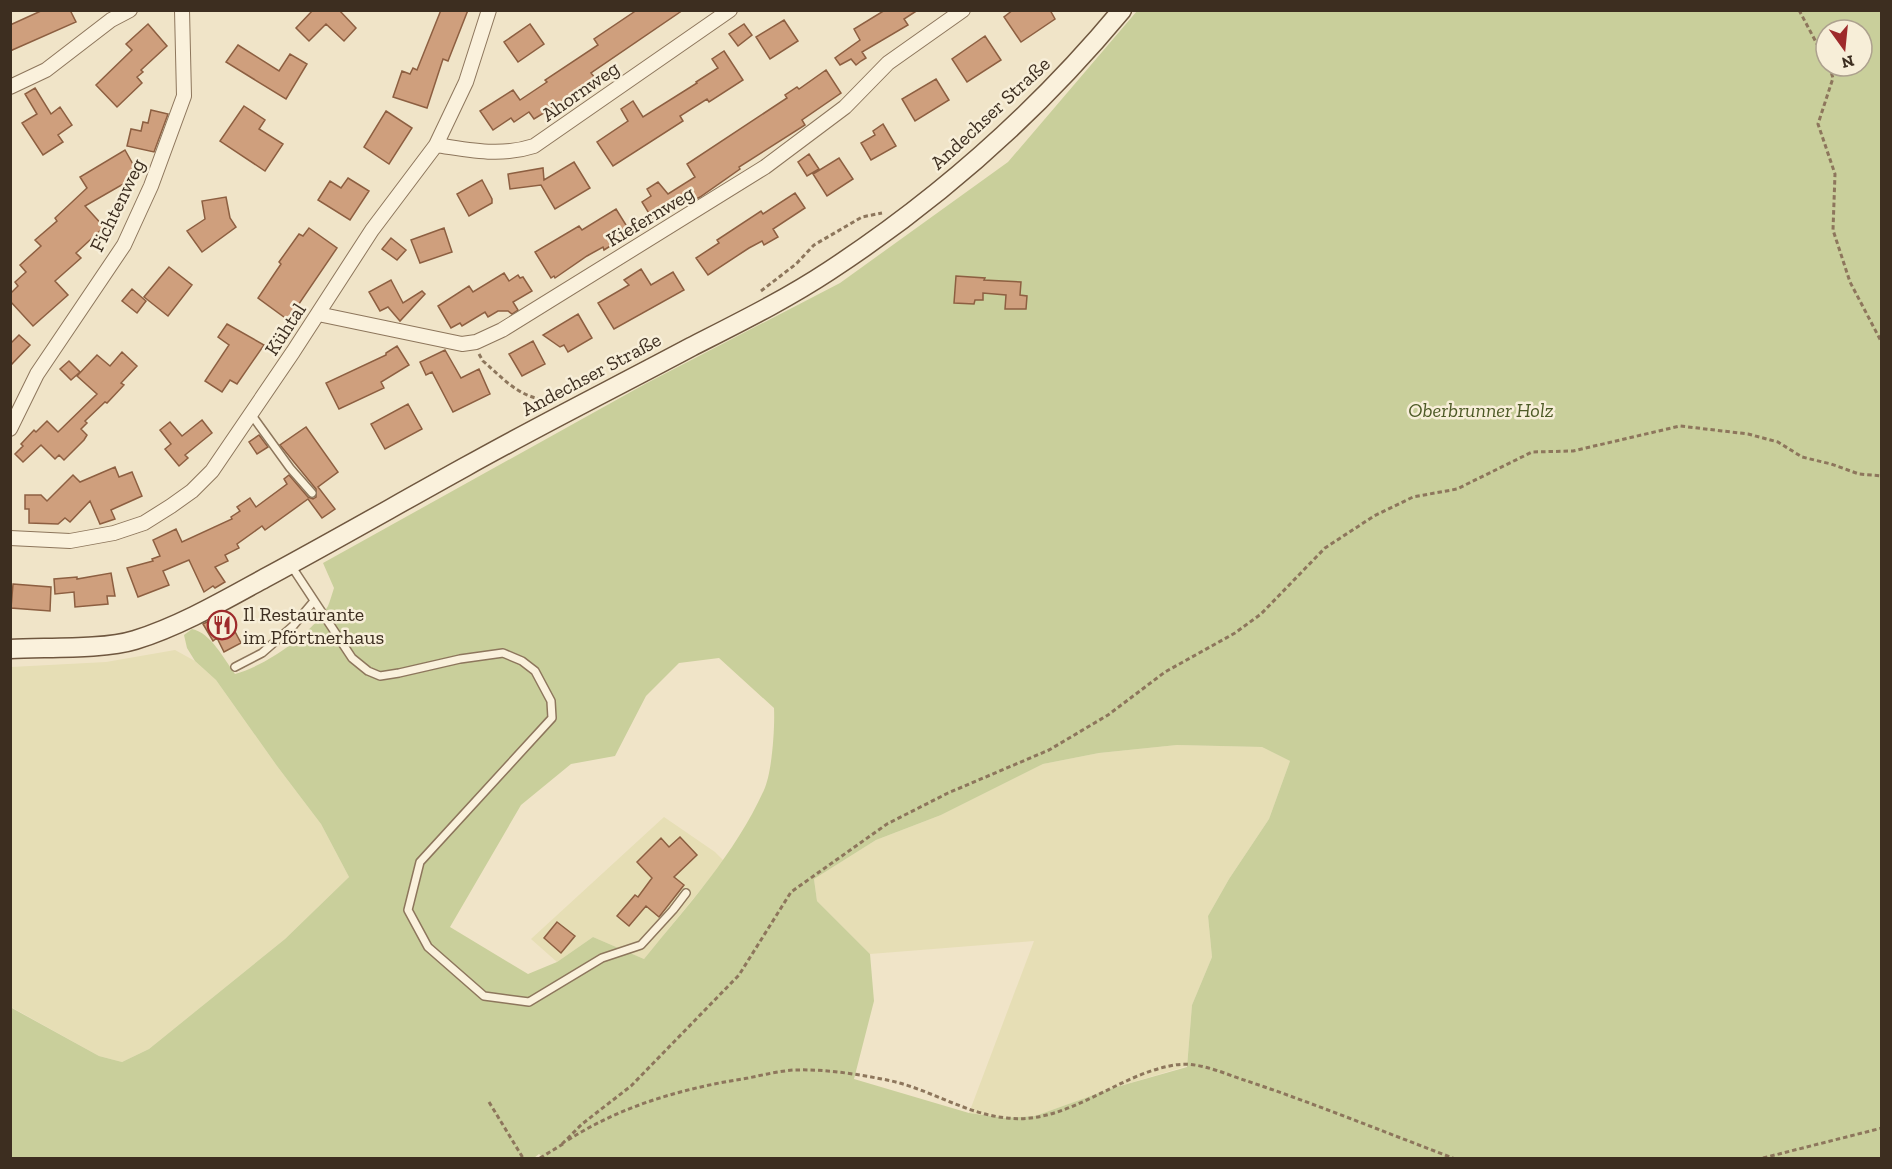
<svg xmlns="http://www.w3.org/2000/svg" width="1892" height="1169" viewBox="0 0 1892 1169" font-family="'Zilla Slab',serif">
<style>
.farmland{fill:#e6deb5}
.green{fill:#c9cf9b;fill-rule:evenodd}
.building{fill:#cf9f7d;stroke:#8d5f41;stroke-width:1.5}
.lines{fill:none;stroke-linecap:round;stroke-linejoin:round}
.lane-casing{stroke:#8d765c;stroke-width:10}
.street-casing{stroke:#8d765c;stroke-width:16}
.secondary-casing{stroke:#6f573f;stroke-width:21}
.path{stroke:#8d765c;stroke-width:3;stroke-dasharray:4.5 3;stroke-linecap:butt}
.lane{stroke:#faf1dc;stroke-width:7}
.street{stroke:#faf1dc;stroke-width:14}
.secondary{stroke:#faf1dc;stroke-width:18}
.labels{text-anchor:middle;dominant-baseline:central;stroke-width:5;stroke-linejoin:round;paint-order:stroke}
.street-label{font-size:20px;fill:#3d2e20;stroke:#f7eed8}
.park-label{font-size:20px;font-style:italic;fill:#4d5a26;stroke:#f7eed8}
.poi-label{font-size:20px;fill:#3d2e20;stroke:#f7eed8;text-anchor:start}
</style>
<rect width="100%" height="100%" fill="#f0e4c8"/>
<!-- farmland -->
<path class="farmland" d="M 175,650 L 195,661 L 216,680 L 277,766 L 321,824 L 349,877 L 285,939 L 149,1049 L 122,1062 L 99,1056 L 11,1007 L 11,667 L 106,662 Z
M 1177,745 L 1262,747 L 1290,761 L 1269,819 L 1229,879 L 1208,916 L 1212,957 L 1192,1005 L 1187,1066 L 1113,1088 L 1035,1116 L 1004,1118 L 969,1113 L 1034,941 L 870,954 L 817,901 L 814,879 L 876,840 L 941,815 L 1043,764 L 1099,753 Z
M 664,817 L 715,852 L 724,861 L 644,959 L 593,937 L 557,962 L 531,939 Z"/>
<!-- green -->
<path class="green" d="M 1137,11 L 1881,11 L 1881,1158 L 543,1158 L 539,1154 L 534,1158 L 11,1158 L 10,1007 L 99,1056 L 122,1062 L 149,1049 L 285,939 L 349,877 L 321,824 L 277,766 L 216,680 L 195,661 L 187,648 L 184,635 L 192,629 C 211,633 224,659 235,674 C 265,666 312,634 328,606 C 330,601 332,594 334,588 L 323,563 L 645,384 L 840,283 L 1008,162 ZM 1826,30 L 1862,30 L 1862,66 L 1826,66 ZM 719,658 L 774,708 C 775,728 772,773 764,790 C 735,854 688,905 644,959 L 593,937 L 557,962 L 528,974 L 450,927 L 521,805 L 571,764 L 615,756 L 646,696 L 679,663 ZM 1177,745 L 1262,747 L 1290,761 L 1269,819 L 1229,879 L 1208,916 L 1212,957 L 1192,1005 L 1187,1067 L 1113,1088 L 1035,1116 L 1004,1118 L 969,1113 L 854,1079 L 874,1001 L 870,954 L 817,901 L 814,879 L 876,840 L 941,815 L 1043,764 L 1099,753 Z"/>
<!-- building -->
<path class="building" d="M 43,10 L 70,10 L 76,22 L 10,51 L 10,25 Z
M 313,10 L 339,10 L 356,28 L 344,41 L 326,24 L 309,41 L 296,28 Z
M 441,10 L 468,10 L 448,61 L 443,59 L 427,108 L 393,97 L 402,71 L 410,74 L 413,68 L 417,70 Z
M 637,10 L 683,10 L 591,73 L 596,79 L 560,103 L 534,119 L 529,112 L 514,122 L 511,118 L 493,130 L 480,111 L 513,90 L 520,100 L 547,82 L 545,80 L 598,45 L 594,39 Z
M 885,10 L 918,10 L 904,19 L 908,25 L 862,52 L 866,58 L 861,61 L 856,65 L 851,59 L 840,65 L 835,58 L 860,40 L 854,29 Z
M 1013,10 L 1050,10 L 1055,19 L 1021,42 L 1004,17 Z
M 784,20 L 798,41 L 770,59 L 756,37 Z
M 148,24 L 167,46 L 141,70 L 143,72 L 137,77 L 142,83 L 117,107 L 96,85 L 132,50 L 126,44 Z
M 530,24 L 544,44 L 518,62 L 504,42 Z
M 744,24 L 752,35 L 738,46 L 729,34 Z
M 985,36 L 1001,60 L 967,82 L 952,59 Z
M 238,45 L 279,71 L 290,54 L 307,64 L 286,99 L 226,62 Z
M 724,51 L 743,80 L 709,102 L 707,99 L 680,116 L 683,121 L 613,166 L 597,142 L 628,121 L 621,109 L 633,101 L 643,117 L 697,83 L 696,82 L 718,68 L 712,59 Z
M 826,70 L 841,93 L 802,120 L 805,125 L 739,167 L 740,169 L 700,197 L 689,203 L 686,199 L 653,220 L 642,202 L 651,196 L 647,189 L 658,182 L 668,194 L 695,177 L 687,164 L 787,98 L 785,95 L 797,87 L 799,89 Z
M 936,79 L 949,100 L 915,121 L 902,99 Z
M 35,88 L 51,114 L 60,107 L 72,125 L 58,135 L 63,142 L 43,155 L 22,123 L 37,114 L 25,94 Z
M 244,106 L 265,120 L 259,129 L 283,144 L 265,171 L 220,141 Z
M 151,110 L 168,114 L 154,152 L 127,146 L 131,129 L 141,131 L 143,122 L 148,123 Z
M 386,111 L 412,128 L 389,164 L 364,147 Z
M 883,124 L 896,146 L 871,160 L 861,143 L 875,135 L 873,131 Z
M 125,150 L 139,175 L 85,206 L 104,227 L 76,253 L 81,258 L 55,281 L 68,295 L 33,326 L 10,301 L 10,294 L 18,286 L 15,282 L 26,272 L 20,265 L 41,246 L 35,240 L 57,221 L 55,218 L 87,188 L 80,177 Z
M 809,154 L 819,169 L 807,176 L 798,162 Z
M 839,158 L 853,179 L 827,196 L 813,174 Z
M 574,162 L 590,188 L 555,209 L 541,185 L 510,189 L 508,174 L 543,168 L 544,180 Z
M 348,178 L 369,191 L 350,220 L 318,200 L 330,181 L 341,188 Z
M 482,180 L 492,199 L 492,203 L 469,216 L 457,194 Z
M 795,193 L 805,208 L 773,229 L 778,237 L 764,245 L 762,241 L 749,248 L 708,275 L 696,258 L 719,243 L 717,240 L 761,211 L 763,214 Z
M 226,197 L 230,218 L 236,227 L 202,252 L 187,231 L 205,219 L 202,201 Z
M 616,209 L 631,233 L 604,250 L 603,247 L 587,256 L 555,278 L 554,276 L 551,278 L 535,252 L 579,226 L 582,230 Z
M 309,228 L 337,248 L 288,320 L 258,298 L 281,264 L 279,262 L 299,234 L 303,236 Z
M 444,228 L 452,252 L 420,263 L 411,240 Z
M 391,238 L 406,250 L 397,260 L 382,249 Z
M 169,267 L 192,285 L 168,316 L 144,297 Z
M 641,269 L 651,285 L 673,272 L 684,290 L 614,329 L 598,303 L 629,285 L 624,280 Z
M 504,273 L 509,281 L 518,275 L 520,278 L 523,277 L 532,291 L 513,302 L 518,310 L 512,314 L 508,311 L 498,311 L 488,317 L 485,312 L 462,326 L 460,323 L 451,328 L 438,306 L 469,286 L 473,292 Z
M 956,276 L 985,278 L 984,280 L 1021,282 L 1020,295 L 1027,296 L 1026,309 L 1005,309 L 1006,295 L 983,293 L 983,300 L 975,300 L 974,304 L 954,303 Z
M 391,280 L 403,303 L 422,291 L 425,294 L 400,321 L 388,307 L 380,311 L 369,292 Z
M 132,289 L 146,301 L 137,313 L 122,301 Z
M 578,314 L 592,338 L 568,352 L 564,345 L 560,347 L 543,335 Z
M 227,324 L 264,345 L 237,384 L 230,380 L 222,392 L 205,381 L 229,345 L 218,337 Z
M 19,335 L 30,345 L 10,366 L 10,344 Z
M 533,341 L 545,364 L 522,376 L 509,354 Z
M 397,346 L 409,365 L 381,382 L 384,388 L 339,409 L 326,383 L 386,355 L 386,353 Z
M 445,350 L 461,378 L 479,369 L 490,394 L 453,412 L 432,372 L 426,375 L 420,362 Z
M 122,352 L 137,366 L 121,383 L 124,385 L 107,403 L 105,402 L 85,421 L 87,423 L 81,429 L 87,435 L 84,440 L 64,460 L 59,455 L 55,459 L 41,445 L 23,462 L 15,454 L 23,446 L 21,444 L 34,430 L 36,432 L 47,421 L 58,432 L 97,394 L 77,376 L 97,355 L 110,366 Z
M 69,361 L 80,372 L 71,380 L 60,369 Z
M 408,404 L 422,429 L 385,449 L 371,424 Z
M 202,420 L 212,433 L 185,455 L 188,458 L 179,466 L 165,449 L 171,444 L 160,430 L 170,422 L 182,436 Z
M 306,427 L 338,472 L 318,487 L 335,509 L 322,518 L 308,499 L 265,530 L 262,526 L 237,544 L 239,548 L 225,555 L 228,561 L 215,567 L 225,582 L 215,588 L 213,586 L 204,592 L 189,560 L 163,571 L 169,585 L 138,597 L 127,568 L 153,561 L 152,559 L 160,556 L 153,540 L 176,529 L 182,542 L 232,519 L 231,517 L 240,511 L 237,507 L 250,498 L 256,507 L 287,484 L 284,479 L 289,475 L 308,497 L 313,499 L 316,497 L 316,489 L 280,445 Z
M 259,435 L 268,447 L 257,454 L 249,442 Z
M 115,467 L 119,477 L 132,472 L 142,496 L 111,510 L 115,519 L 100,524 L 90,501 L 70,522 L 65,518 L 58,524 L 29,523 L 29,509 L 25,509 L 25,495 L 41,495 L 47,501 L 73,475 L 80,482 Z
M 111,573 L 115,596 L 107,596 L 108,604 L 75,607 L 74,592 L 55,594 L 54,579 L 77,577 L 77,579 Z
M 13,584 L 51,587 L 50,611 L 11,608 Z
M 225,613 L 241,643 L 224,652 L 217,638 L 213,641 L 203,624 Z
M 680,837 L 697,855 L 674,877 L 684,885 L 659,917 L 646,906 L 629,926 L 617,916 L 635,895 L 638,897 L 652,878 L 637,862 L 661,838 L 669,847 Z
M 557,922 L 575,936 L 561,953 L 544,938 Z"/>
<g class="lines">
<!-- lane casing -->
<g class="lane-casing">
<path id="lane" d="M 251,414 L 290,468 L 312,493
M 290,564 L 352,658 L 368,671 L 380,676 L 399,673 L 460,659 L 503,653 L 522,661 L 535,671 L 551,701 L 552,718 L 420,862 L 408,910 L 428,947 L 484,996 L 529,1002 L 602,958 L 641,945 L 673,910 L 686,893
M 235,667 L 262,653 L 293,626 L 314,601"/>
</g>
<!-- street casing -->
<g class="street-casing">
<path id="street" d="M 10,87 L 46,70 L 111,20 L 130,10
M 436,145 C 471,150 500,157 534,146 L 730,10
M 318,314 L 462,344 L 476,342 L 502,330 L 765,167 L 845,107 L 888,63 L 963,10
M 10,429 L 37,374 L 124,245 L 151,186 L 184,96 L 182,10
M 10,538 L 70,541 L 114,533 L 144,523 L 171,506 L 192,491 L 212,471 L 293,352 L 372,230 L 436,145 L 466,82 L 489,10"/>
</g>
<!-- secondary casing -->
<g class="secondary-casing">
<path id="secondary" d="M 10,649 C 45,647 103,650 135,640 C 180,626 223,601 265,578 C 332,542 398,504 465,467 C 540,425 616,387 691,347 C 738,323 785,300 829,271 C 939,199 1038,111 1122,10"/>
</g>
<!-- path -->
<path class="path" d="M 1799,10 L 1826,61
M 1829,66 L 1833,78 L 1818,124 L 1835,174 L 1833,230 L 1850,282 L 1882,343
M 761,291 L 796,264 L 814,245 L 862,217 L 882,213
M 479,354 L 483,361 C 507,382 520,399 554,401
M 489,1102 L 523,1158
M 568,1140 C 623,1105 684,1088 748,1078 C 763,1075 779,1071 794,1070 C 825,1069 857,1074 887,1080 C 928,1088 965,1114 1007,1118 C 1068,1125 1117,1074 1175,1065 C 1199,1061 1225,1074 1247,1081 C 1316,1104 1384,1132 1453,1158
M 562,1144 L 582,1124 L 631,1086 L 739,975 L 791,892 L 887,824 L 948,793 L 1049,750 L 1108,715 L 1165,672 L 1235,633 L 1261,614 L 1325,548 L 1374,516 L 1413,497 L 1457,489 L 1532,452 L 1573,451 L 1680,426 L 1748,434 L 1778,442 L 1802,457 L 1831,464 L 1859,474 L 1882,476
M 540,1158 L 563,1144
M 1763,1158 L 1882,1128"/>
<!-- lane -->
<use href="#lane" class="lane"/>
<!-- street -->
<use href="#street" class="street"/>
<!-- secondary -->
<use href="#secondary" class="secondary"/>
</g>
<!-- icons -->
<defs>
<g id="restaurant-ring" transform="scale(1.5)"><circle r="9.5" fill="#f7eed8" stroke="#9e2a2b" stroke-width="1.5"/><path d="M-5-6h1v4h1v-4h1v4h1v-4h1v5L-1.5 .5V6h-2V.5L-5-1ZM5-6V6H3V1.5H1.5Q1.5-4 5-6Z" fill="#9e2a2b"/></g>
</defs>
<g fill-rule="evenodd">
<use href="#restaurant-ring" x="222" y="625"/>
</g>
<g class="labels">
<!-- street labels -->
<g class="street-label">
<text transform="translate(580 91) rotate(-35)">Ahornweg</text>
<text transform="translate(990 113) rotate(-43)">Andechser Straße</text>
<text transform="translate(117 205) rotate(-64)">Fichtenweg</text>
<text transform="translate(650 216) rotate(-31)">Kiefernweg</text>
<text transform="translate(285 329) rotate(-57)">Kühtal</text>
<text transform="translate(591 374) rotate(-28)">Andechser Straße</text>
</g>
<!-- park labels -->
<g class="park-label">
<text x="1481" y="410">Oberbrunner Holz</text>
</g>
<!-- poi labels -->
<g class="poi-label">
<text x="243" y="614">Il Restaurante<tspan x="243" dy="23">im Pförtnerhaus</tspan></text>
</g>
</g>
<!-- border -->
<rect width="1892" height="1169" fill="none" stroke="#3d2e20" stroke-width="24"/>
<!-- north arrow -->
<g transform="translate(1844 48) rotate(165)"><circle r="28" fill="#f7eed8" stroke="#ada18e" stroke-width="1.5"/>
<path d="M0-4.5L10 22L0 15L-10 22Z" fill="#9e2a2b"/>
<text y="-9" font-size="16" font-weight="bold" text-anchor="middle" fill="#3d2e20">N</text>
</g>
</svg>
